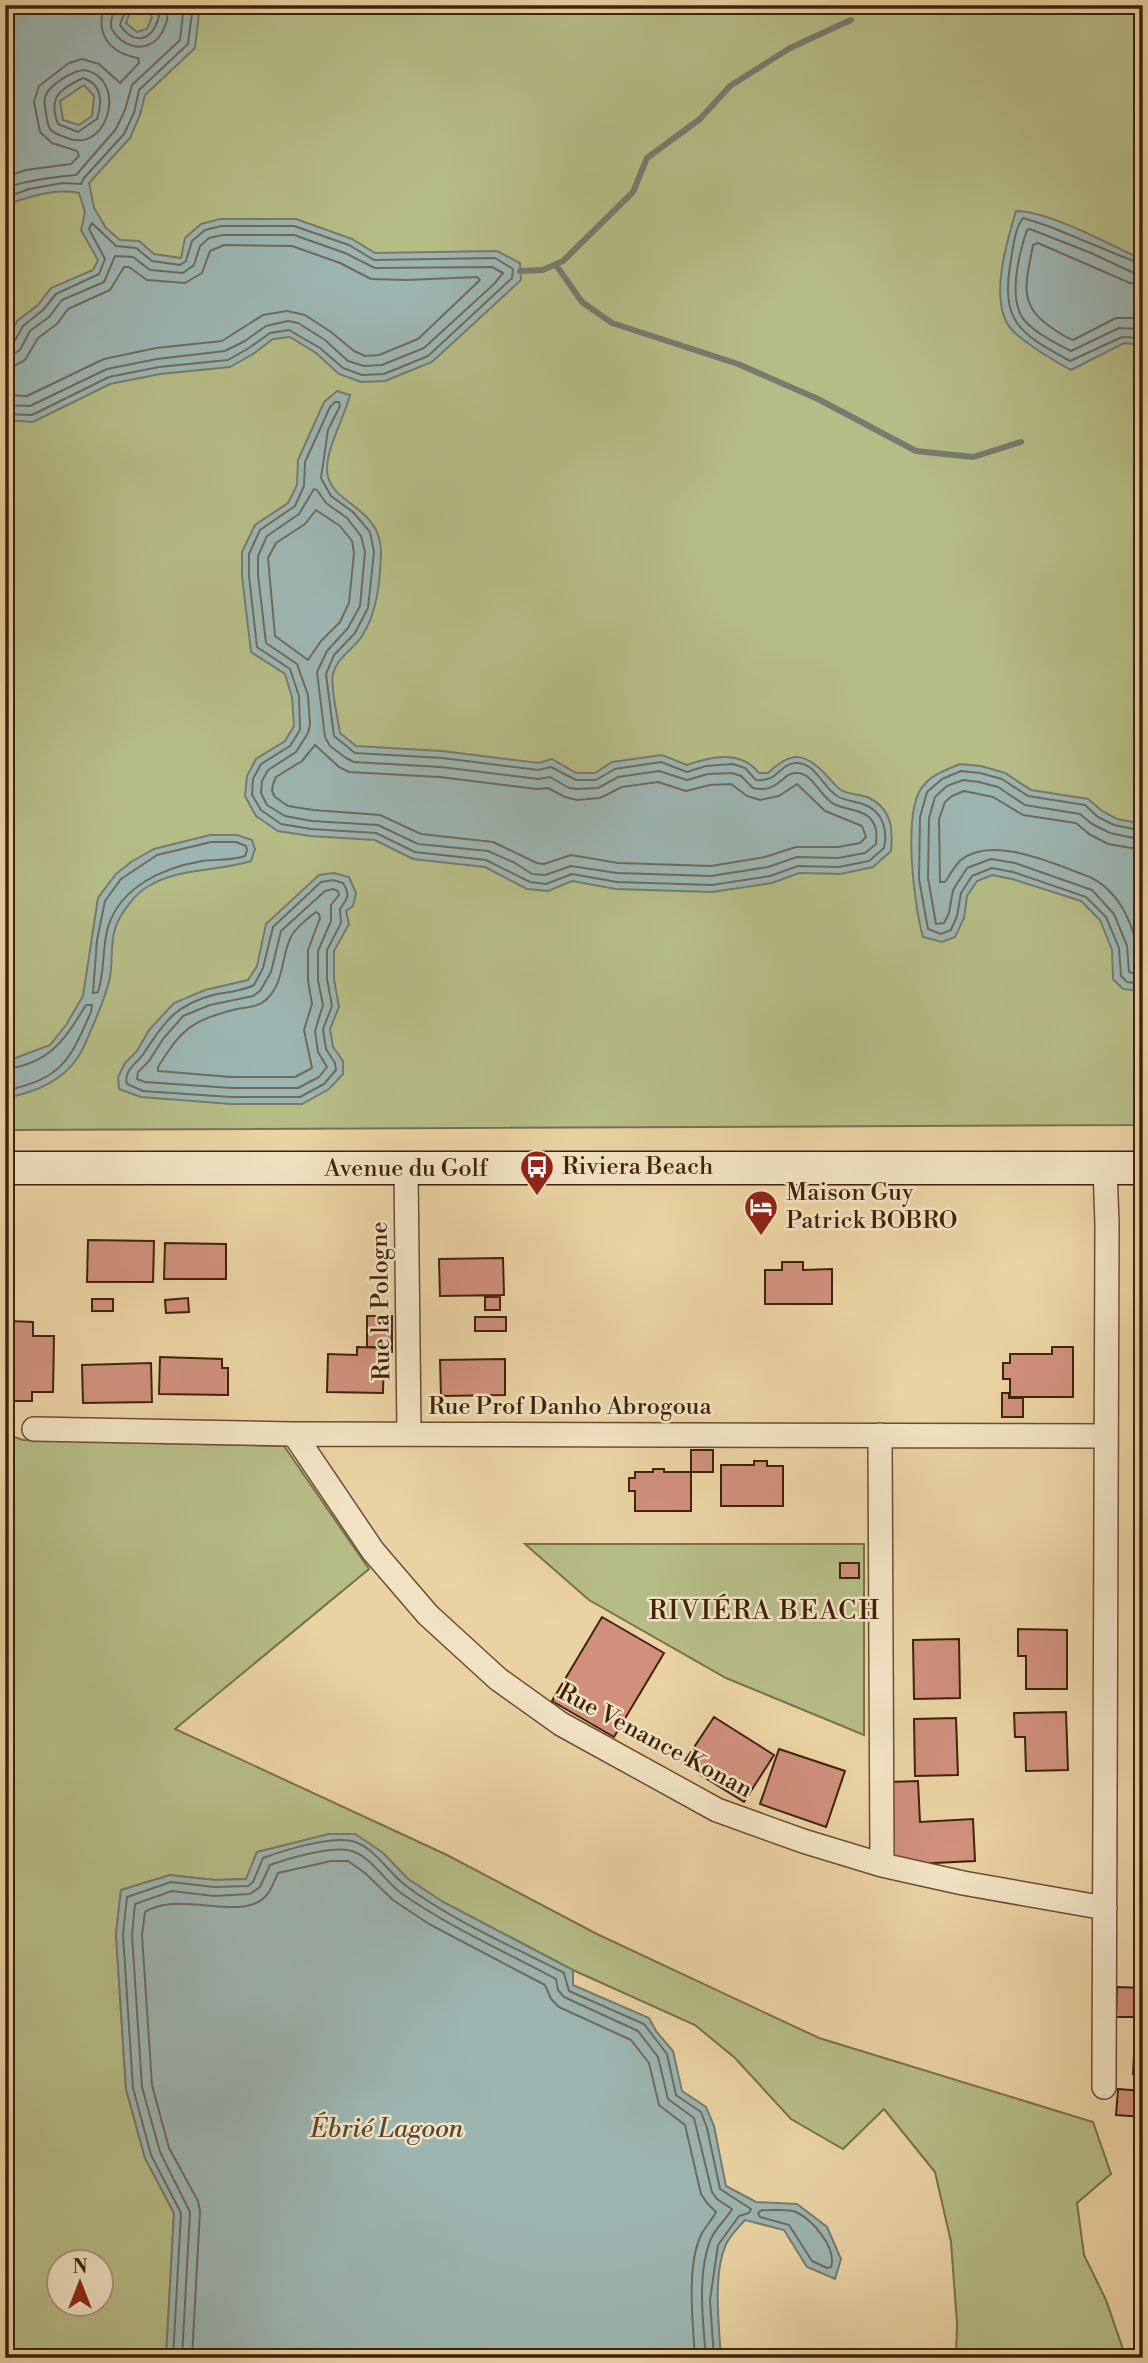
<svg xmlns="http://www.w3.org/2000/svg" width="1148" height="2363" viewBox="0 0 1148 2363" font-family="'Libre Bodoni',serif">
<style>
.green{fill:#b6bc86;stroke:#7c7048;stroke-width:2;fill-rule:evenodd}
.water{fill:#9cb5b1;stroke:#787b6e;stroke-width:2;fill-rule:evenodd}
.lines{fill:none;stroke-linecap:round;stroke-linejoin:round}
.shore{stroke:#6e6c5d;stroke-width:2}
.stream{stroke:#787b6e;stroke-width:6}
.building{fill:#d0907c;stroke:#412309;stroke-width:2}
.minor-casing{stroke:#6b4f30;stroke-width:26}
.secondary-casing{stroke:#412309;stroke-width:35}
.minor{stroke:#f1e2c3;stroke-width:23}
.secondary{stroke:#f1e2c3;stroke-width:32}
.labels{text-anchor:middle;dominant-baseline:central;stroke-width:5;stroke-linejoin:round;paint-order:stroke}
.poi-label{font-size:24px;fill:#412309;stroke:#f1e2c3;text-anchor:start}
.street-label{font-size:24px;fill:#412309;stroke:#f1e2c3}
.neighbourhood-label{font-size:26px;letter-spacing:2px;fill:#412309;stroke:#f1e2c3}
.water-label{font-size:26px;font-style:italic;fill:#584833;stroke:#f1e2c3}
</style>
<rect width="100%" height="100%" fill="#ead2a3"/>
<filter id="stains"><feTurbulence type="fractalNoise" baseFrequency=".00286" numOctaves="4"/><feColorMatrix values="0 0 0 0 .2 0 0 0 0 .09 0 0 0 0 .02 0 0 0 .5 -.17"/></filter>
<radialGradient id="worn" r=".72"><stop offset=".6" stop-color="#630" stop-opacity="0"/><stop offset="1" stop-color="#630" stop-opacity=".3"/></radialGradient>
<!-- green -->
<path class="green" d="M 5,5 L 1143,5 L 1143,1125 L 5,1130 Z
M 5,1434 L 23,1440 L 284,1446 L 369,1569 L 175,1729 L 447,1855 L 597,1934 L 819,2038 L 1093,2122 L 1111,2174 L 1077,2203 L 1084,2255 L 1106,2300 L 1126,2358 L 956,2358 L 957,2323 L 951,2242 L 935,2172 L 884,2109 L 843,2149 L 791,2119 L 735,2058 L 695,2025 L 573,1970 L 443,1902 L 408,1879 L 382,1852 L 329,1834 L 257,1852 L 247,1879 L 215,1880 L 170,1875 L 121,1890 L 116,1934 L 126,2089 L 145,2158 L 174,2213 L 166,2358 L 5,2358 ZM 60,2262 L 102,2262 L 102,2304 L 60,2304 Z
M 525,1544 L 864,1544 L 864,1735 L 726,1678 L 589,1600 Z"/>
<!-- water -->
<path class="water" d="M 9,5 L 144,5 L 131,10 L 126,23 L 137,32 L 147,29 L 152,17 L 145,5 L 200,5 L 195,48 L 145,95 L 140,115 L 130,138 L 89,183 L 94,208 L 106,228 L 120,240 L 139,241 L 154,254 L 181,258 L 185,238 L 201,224 L 220,219 L 296,219 L 352,239 L 375,253 L 497,251 L 520,263 L 521,280 L 432,362 L 385,381 L 361,382 L 339,374 L 316,353 L 290,337 L 273,339 L 253,354 L 230,367 L 160,374 L 110,384 L 33,422 L 5,420 L 5,346 L 17,321 L 38,305 L 51,288 L 93,270 L 98,260 L 81,230 L 85,212 L 79,193 C 54,188 29,197 5,205 L 5,7 ZM 84,85 L 94,96 L 92,116 L 79,125 L 63,120 L 60,101 Z
M 1016,211 C 1049,211 1111,245 1143,260 L 1143,345 L 1124,343 L 1071,370 C 1051,359 1030,347 1013,331 C 987,305 1007,241 1016,211 Z
M 337,391 L 350,395 C 345,417 322,455 328,477 C 336,506 382,508 381,554 C 380,582 377,613 362,636 C 353,650 337,657 333,674 C 330,688 338,718 340,733 L 356,746 L 442,751 L 539,763 L 552,759 L 576,773 L 595,773 L 612,762 L 662,755 L 687,765 C 712,756 741,750 759,773 L 768,773 C 791,751 805,752 826,775 C 831,780 836,787 841,790 C 849,795 859,794 867,797 C 892,808 893,829 891,851 L 873,867 L 840,874 L 799,873 L 772,883 L 712,892 L 616,889 L 572,881 L 548,891 L 527,889 L 485,867 L 413,859 L 375,840 L 310,836 L 278,831 L 256,816 L 245,796 L 247,776 L 256,759 L 285,741 L 294,726 L 292,697 L 285,674 L 251,652 L 242,576 L 242,552 L 255,525 L 288,503 L 297,485 L 298,460 L 324,402 Z
M 960,764 L 981,766 L 1005,773 L 1031,790 L 1088,799 L 1102,811 L 1117,819 L 1143,824 L 1143,991 L 1123,989 L 1113,979 L 1112,950 L 1100,920 L 1081,901 L 1012,879 L 992,875 L 977,881 L 967,896 L 964,918 L 955,937 L 942,942 L 923,937 C 914,906 902,811 923,786 C 933,774 946,770 960,764 Z
M 210,835 L 237,835 L 252,840 L 255,849 L 251,861 C 217,872 179,867 147,887 C 135,894 119,915 115,929 C 110,944 113,962 110,977 C 107,992 100,1009 94,1023 C 89,1034 85,1047 78,1057 C 62,1082 33,1093 5,1098 L 5,1062 L 50,1045 L 66,1025 L 83,996 L 98,898 L 116,874 L 131,862 L 154,849 Z
M 334,873 L 349,877 L 356,893 L 353,906 L 346,911 L 349,924 L 334,951 L 334,979 L 339,1007 L 330,1029 L 333,1047 L 343,1061 L 343,1074 L 329,1089 L 302,1104 L 231,1104 L 141,1097 L 119,1089 L 118,1077 L 125,1063 L 137,1051 L 149,1030 L 174,1003 L 205,990 L 248,980 L 257,966 L 266,924 L 319,875 Z
M 329,1834 L 355,1834 L 382,1852 L 408,1879 L 443,1902 L 573,1970 L 573,1985 L 649,2018 L 656,2031 L 673,2051 L 682,2091 L 706,2107 L 714,2126 L 726,2186 L 756,2202 L 797,2204 L 827,2227 L 841,2259 L 835,2279 L 807,2267 L 784,2230 L 745,2220 C 738,2228 728,2237 725,2247 C 713,2274 719,2328 721,2358 L 166,2358 L 174,2213 L 145,2158 L 126,2089 L 116,1934 L 121,1890 L 170,1875 L 215,1880 L 246,1879 L 257,1852 Z"/>
<g class="lines">
<!-- shore -->
<path class="shore" d="M 116,5 C 114,12 110,19 111,27 C 113,33 117,36 121,40 C 139,53 158,46 165,26 C 169,18 168,13 164,5
M 127,5 L 120,25 C 135,47 153,40 159,16 L 153,5
M 84,70 C 127,77 110,151 70,139 C 63,136 55,135 50,129 C 47,124 47,119 46,113 C 45,108 44,103 45,97 C 49,85 72,71 84,70 Z
M 83,78 C 103,84 102,103 97,119 L 78,132 L 58,124 C 48,98 59,89 83,78 Z
M 5,177 L 26,170 L 71,164 L 79,156 L 77,151 L 52,143 L 40,132 L 34,102 L 39,86 L 69,63 L 82,59 L 99,64 L 120,83 L 139,63 L 138,58 C 110,53 94,34 105,5
M 5,188 C 29,180 52,177 76,175 L 116,129 L 125,110 L 132,85 L 180,40 L 184,5
M 5,198 L 29,189 L 63,183 L 81,184 L 84,178 L 124,134 L 134,113 L 139,90 L 188,44 L 193,5
M 1143,265 L 1048,226 L 1023,218 C 1015,228 1013,247 1011,260 C 1000,322 1019,333 1070,361 L 1122,337 L 1143,338
M 1143,274 L 1134,273 L 1091,253 L 1030,229 L 1027,230 C 1019,253 1007,301 1025,321 C 1037,334 1055,343 1071,351 L 1119,328 L 1143,329
M 1143,285 L 1130,283 L 1038,243 L 1033,245 C 1028,274 1017,301 1044,322 C 1053,329 1062,336 1073,340 L 1116,318 L 1143,318
M 5,347 L 13,344 L 23,326 L 43,310 L 56,294 L 99,274 L 105,259 L 89,229 L 92,223 L 116,246 L 136,248 L 152,261 L 180,265 L 186,261 L 192,241 L 205,230 L 221,226 L 294,226 L 349,245 L 374,260 L 495,258 L 513,269 L 512,278 L 428,356 L 384,374 L 362,375 L 343,368 L 320,348 L 289,330 L 270,333 L 249,348 L 228,360 L 159,367 L 109,377 L 32,415 L 5,414
M 5,356 L 12,355 L 20,350 L 30,331 L 49,317 L 62,300 L 104,282 L 115,256 L 133,257 L 150,270 L 183,273 L 194,265 L 200,246 L 209,238 L 223,235 L 294,235 L 345,253 L 375,268 L 492,267 L 503,273 L 494,284 L 424,348 L 382,365 L 364,366 L 348,361 L 325,340 L 298,323 L 288,321 L 266,326 L 245,341 L 225,351 L 157,359 L 107,369 L 30,406 L 5,405
M 5,366 L 16,365 L 25,360 L 38,338 L 57,324 L 68,309 L 110,290 L 124,267 L 129,267 L 147,280 L 185,283 L 202,273 L 210,251 L 224,245 L 292,246 L 340,263 L 371,279 L 407,280 L 477,277 L 480,280 L 418,339 L 379,355 L 365,356 L 354,351 L 331,332 L 305,315 L 287,311 L 263,315 L 222,341 L 156,348 L 104,359 L 27,396 L 5,395
M 335,402 L 339,402 L 340,406 L 328,430 L 321,478 L 331,496 L 353,512 L 370,532 L 374,552 L 368,608 L 355,633 L 334,655 L 326,674 L 334,736 L 355,753 L 442,758 L 538,770 L 551,767 L 576,780 L 596,780 L 615,769 L 661,762 L 687,772 L 706,766 L 733,764 L 745,768 L 756,780 C 779,782 778,765 795,763 C 816,762 822,787 837,796 C 845,801 855,801 863,804 C 883,811 888,830 884,848 L 869,861 L 839,867 L 798,866 L 770,876 L 712,885 L 617,882 L 572,874 L 546,884 L 530,882 L 486,860 L 415,852 L 376,833 L 311,829 L 281,824 L 261,810 L 252,795 L 253,779 L 261,764 L 290,746 L 300,730 L 299,696 L 290,669 L 257,647 L 249,576 L 249,554 L 260,530 L 295,506 L 304,486 L 305,462 L 330,407 Z
M 314,489 L 317,490 L 326,503 L 347,518 L 361,536 L 365,552 L 360,606 L 348,628 L 327,651 L 317,672 L 325,737 L 330,746 L 346,758 L 354,762 L 441,767 L 538,779 L 550,777 L 569,788 L 577,789 L 598,788 L 618,777 L 659,771 L 687,780 L 708,774 L 732,773 L 741,776 L 753,788 C 780,794 781,772 797,773 C 813,773 821,798 834,804 C 846,810 861,809 870,818 C 877,826 877,834 876,844 L 865,853 L 838,858 L 797,857 L 768,867 L 711,876 L 617,873 L 571,866 L 545,875 L 532,874 L 515,863 L 488,851 L 418,844 L 378,825 L 312,821 L 285,816 L 267,805 L 261,793 L 262,781 L 268,770 L 296,752 L 308,733 L 310,725 L 308,695 L 297,664 L 266,643 L 258,575 L 258,556 L 267,536 L 299,514 Z
M 316,510 L 340,526 L 352,541 L 354,553 L 349,603 L 340,622 L 321,641 L 308,660 L 275,636 L 268,558 L 276,543 L 305,524 Z
M 315,745 L 339,767 L 349,772 L 440,777 L 537,789 L 548,788 L 565,797 L 577,800 L 600,798 L 622,787 L 658,782 L 686,791 L 710,785 L 731,784 L 747,796 L 760,800 L 779,796 L 797,784 L 825,811 L 862,826 L 866,837 L 860,843 L 838,847 L 796,847 L 765,857 L 711,866 L 618,863 L 571,855 L 544,864 L 537,863 L 493,842 L 421,834 L 380,815 L 313,810 L 288,806 L 275,797 L 272,791 L 273,784 L 276,777 L 302,761 Z
M 1143,831 L 1114,825 L 1098,817 L 1085,805 L 1028,796 L 1002,779 L 980,773 L 961,771 L 942,779 L 927,792 L 920,817 L 919,879 L 928,929 L 941,934 L 951,930 L 957,916 L 961,893 L 972,876 L 992,868 L 1013,872 L 1086,897 L 1106,917 L 1119,948 L 1121,976 L 1127,982 L 1143,984
M 1143,840 L 1110,833 L 1092,824 L 1080,814 L 1025,805 L 998,787 L 979,782 L 963,780 L 947,786 L 935,797 L 929,818 L 928,878 L 936,924 L 944,923 L 949,913 L 953,890 L 967,868 L 991,859 L 1015,863 L 1092,890 L 1114,914 L 1127,946 L 1129,972 L 1143,976
M 211,842 L 236,842 L 246,846 L 247,850 L 245,856 C 231,861 216,859 202,861 C 163,868 121,886 108,927 C 102,948 105,971 98,992 L 93,993 L 97,940 L 105,901 L 121,879 L 157,855 Z
M 1143,850 L 1108,844 L 1089,834 L 1076,823 L 1023,815 L 993,797 L 964,791 L 952,796 L 945,802 L 939,819 L 940,882 L 945,882 C 950,875 954,866 961,860 C 993,834 1056,865 1090,877 C 1122,893 1136,929 1139,963 L 1143,965
M 333,880 L 343,883 C 351,896 347,898 340,909 L 341,923 L 327,950 L 327,979 L 332,1006 L 323,1029 L 326,1049 L 335,1063 L 336,1070 L 324,1084 L 300,1097 L 231,1097 L 143,1091 L 127,1084 C 123,1070 137,1064 144,1053 C 166,1020 176,1004 217,994 C 229,992 243,991 254,985 L 263,968 L 273,927 L 321,882 Z
M 333,889 L 338,891 L 339,895 L 331,905 L 331,921 L 318,951 L 318,980 L 323,1005 L 315,1031 L 318,1052 L 327,1067 L 319,1077 L 298,1088 L 231,1088 L 145,1082 L 137,1079 L 138,1072 L 149,1061 L 163,1039 L 183,1016 L 210,1005 L 253,996 L 260,991 L 271,972 L 281,931 L 325,891 Z
M 316,912 L 319,914 L 320,918 L 308,950 L 308,980 L 312,1004 L 304,1030 L 312,1068 L 295,1077 L 231,1077 L 158,1071 L 158,1067 C 182,1029 191,1020 237,1009 C 247,1007 259,1007 267,999 C 284,982 281,959 290,939 C 294,929 308,918 316,912 Z
M 5,1069 C 50,1064 65,1039 86,1005 L 92,1005 L 91,1012 C 69,1062 62,1078 5,1091
M 762,2210 C 772,2211 787,2208 796,2212 C 813,2220 837,2248 831,2267 L 827,2268 L 812,2261 L 789,2225 L 760,2217 L 758,2213 Z
M 173,2358 L 181,2213 L 151,2155 L 133,2088 L 123,1934 L 127,1897 L 171,1882 L 214,1887 L 248,1886 L 253,1882 L 263,1858 C 285,1850 329,1836 352,1841 C 373,1846 389,1873 405,1885 C 449,1919 514,1947 564,1973 L 569,1991 L 644,2024 L 667,2054 L 676,2095 L 701,2112 L 707,2128 L 720,2189 L 751,2209 L 749,2213 L 739,2216 L 718,2245 L 710,2300 L 714,2358
M 182,2358 L 190,2212 L 160,2152 L 142,2087 L 132,1935 L 135,1904 L 172,1891 L 214,1896 L 250,1894 L 260,1887 L 270,1865 C 290,1858 327,1847 348,1850 C 370,1854 384,1881 401,1893 C 449,1927 504,1951 556,1979 L 558,1990 L 564,1997 L 638,2031 L 658,2057 L 668,2099 L 694,2118 L 712,2192 L 717,2199 L 732,2209 C 726,2220 714,2229 710,2241 C 697,2275 703,2322 706,2358
M 192,2358 L 200,2211 L 198,2201 L 169,2148 L 152,2085 L 142,1935 L 145,1912 C 178,1890 241,1922 265,1897 C 272,1890 274,1881 278,1873 L 331,1861 L 348,1861 L 365,1873 L 393,1900 L 429,1924 L 545,1985 L 551,1999 L 559,2007 L 631,2040 L 649,2063 L 659,2105 L 685,2125 L 701,2194 L 707,2203 L 716,2212 C 712,2220 705,2227 701,2235 C 686,2267 693,2324 695,2358"/>
<!-- stream -->
<path class="stream" d="M 556,265 L 582,302 L 612,323 L 738,364 L 818,399 L 916,451 L 973,457 L 1021,442
M 520,271 L 543,270 L 563,261 L 633,192 L 647,158 L 700,119 L 730,86 L 790,48 L 851,20"/>
</g>
<!-- building -->
<path class="building" d="M 88,1240 L 154,1241 L 153,1282 L 87,1282 Z
M 165,1243 L 226,1244 L 226,1279 L 164,1279 Z
M 503,1258 L 504,1295 L 440,1296 L 439,1259 Z
M 782,1262 L 803,1262 L 803,1270 L 832,1269 L 832,1304 L 765,1304 L 765,1270 L 782,1270 Z
M 485,1297 L 500,1297 L 500,1310 L 485,1310 Z
M 188,1298 L 189,1312 L 166,1313 L 165,1300 Z
M 92,1299 L 113,1299 L 113,1311 L 92,1311 Z
M 367,1316 L 392,1316 L 392,1352 L 385,1352 L 385,1347 L 367,1347 Z
M 475,1317 L 506,1317 L 506,1331 L 475,1331 Z
M 9,1321 L 33,1322 L 33,1336 L 54,1336 L 53,1392 L 32,1392 L 32,1401 L 7,1401 Z
M 357,1347 L 384,1348 L 383,1393 L 327,1392 L 328,1354 L 357,1355 Z
M 1052,1347 L 1073,1347 L 1073,1397 L 1010,1397 L 1010,1379 L 1003,1379 L 1003,1363 L 1010,1363 L 1010,1354 L 1052,1354 Z
M 160,1357 L 222,1359 L 222,1368 L 228,1368 L 228,1395 L 159,1394 Z
M 505,1359 L 505,1395 L 441,1396 L 440,1360 Z
M 151,1363 L 152,1402 L 83,1403 L 82,1365 Z
M 1002,1393 L 1009,1393 L 1009,1398 L 1023,1398 L 1023,1417 L 1002,1417 Z
M 691,1450 L 713,1450 L 713,1472 L 691,1472 Z
M 754,1461 L 767,1461 L 767,1466 L 783,1466 L 783,1506 L 721,1506 L 721,1465 L 754,1465 Z
M 653,1469 L 664,1469 L 664,1472 L 691,1472 L 691,1511 L 635,1511 L 635,1491 L 629,1491 L 629,1478 L 635,1478 L 635,1472 L 653,1472 Z
M 840,1563 L 859,1563 L 859,1578 L 840,1578 Z
M 602,1617 L 664,1653 L 614,1737 L 552,1701 Z
M 1018,1629 L 1067,1630 L 1067,1689 L 1026,1689 L 1026,1656 L 1018,1656 Z
M 959,1639 L 960,1698 L 914,1699 L 913,1640 Z
M 1066,1712 L 1068,1770 L 1026,1771 L 1025,1737 L 1015,1737 L 1014,1713 Z
M 714,1717 L 774,1755 L 744,1802 L 683,1764 Z
M 956,1718 L 958,1775 L 915,1776 L 914,1719 Z
M 779,1749 L 845,1771 L 826,1827 L 760,1804 Z
M 918,1781 L 920,1822 L 973,1819 L 975,1861 L 893,1865 L 889,1782 Z
M 1139,1856 L 1143,1856 L 1143,1919 L 1139,1919 Z
M 1117,1987 L 1143,1988 L 1143,2074 L 1133,2074 L 1136,2017 L 1116,2017 Z
M 1118,2089 L 1143,2091 L 1143,2117 L 1116,2115 Z"/>
<g class="lines">
<!-- minor casing -->
<g class="minor-casing">
<path id="minor" d="M 406,1170 L 409,1432
M 34,1429 L 294,1434 L 1106,1436
M 294,1434 L 373,1551 L 428,1615 L 498,1679 L 561,1724 L 717,1810 L 803,1841 L 882,1865 L 963,1883 L 1105,1908
M 880,1435 L 882,1865
M 1104,2087 L 1107,1224 L 1105,1167"/>
</g>
<!-- secondary casing -->
<g class="secondary-casing">
<path id="secondary" d="M 5,1168 L 1143,1168"/>
</g>
<!-- minor -->
<use href="#minor" class="minor"/>
<!-- secondary -->
<use href="#secondary" class="secondary"/>
</g>
<!-- icons -->
<defs>
<g id="bus-pin" transform="scale(1.75)"><path d="M0 17L-7.5 6A9.5 9.5 0 1 1 7.5 6Z" fill="#8f2418" stroke="#f1e2c3"/><path d="M-5-6H5V4H4V6H2V4H-2V6H-4V4H-5ZM-3.5-4V0h7V-4ZM-3.5 1.2v1.5H-2V1.2ZM2 1.2v1.5H3.5V1.2Z" fill="#fff"/></g>
<g id="hotel-pin" transform="scale(1.75)"><path d="M0 17L-7.5 6A9.5 9.5 0 1 1 7.5 6Z" fill="#8f2418" stroke="#f1e2c3"/><path d="M-6-4.5h1.5V1H6V5H4.5V3h-9V5H-6ZM-4 0a1.8 1.8 0 1 1 3.6 0ZM.5 0V-2.5h3Q6-2.5 6 0Z" fill="#fff"/></g>
</defs>
<g fill-rule="evenodd">
<use href="#bus-pin" x="537" y="1167"/>
<use href="#hotel-pin" x="761" y="1207"/>
</g>
<g class="labels">
<!-- poi labels -->
<g class="poi-label">
<text x="562" y="1167">Riviera Beach</text>
<text x="786" y="1193">Maison Guy<tspan x="786" dy="28">Patrick BOBRO</tspan></text>
</g>
<!-- street labels -->
<g class="street-label">
<text x="406" y="1169">Avenue du Golf</text>
<text transform="translate(381 1301) rotate(-91)">Rue la Pologne</text>
<text x="570" y="1407">Rue Prof Danho Abrogoua</text>
<text transform="translate(655 1741) rotate(28)">Rue Venance Konan</text>
</g>
<!-- neighbourhood labels -->
<g class="neighbourhood-label">
<text x="765" y="1611">RIVIÉRA BEACH</text>
</g>
<!-- water labels -->
<g class="water-label">
<text x="387" y="2129">Ébrié Lagoon</text>
</g>
</g>
<!-- margin -->
<rect width="1148" height="2363" fill="none" stroke="#ead2a3" stroke-width="28"/>
<rect x="7" y="7" width="1134" height="2349" fill="none" stroke="#412309" stroke-width="3.5"/>
<rect x="14" y="14" width="1120" height="2335" fill="none" stroke="#412309" stroke-width="2"/>
<!-- north arrow -->
<g transform="translate(80 2283)"><circle r="33" fill="#f1e2c3" stroke="#ab9679" stroke-width="2"/>
<path d="M0-5L12 26L0 18L-12 26Z" fill="#8f2418"/>
<text y="-10" font-size="19" font-weight="bold" text-anchor="middle" fill="#412309">N</text>
</g>
<rect width="100%" height="100%" filter="url(#stains)"/>
<rect width="100%" height="100%" fill="url(#worn)"/>
</svg>
